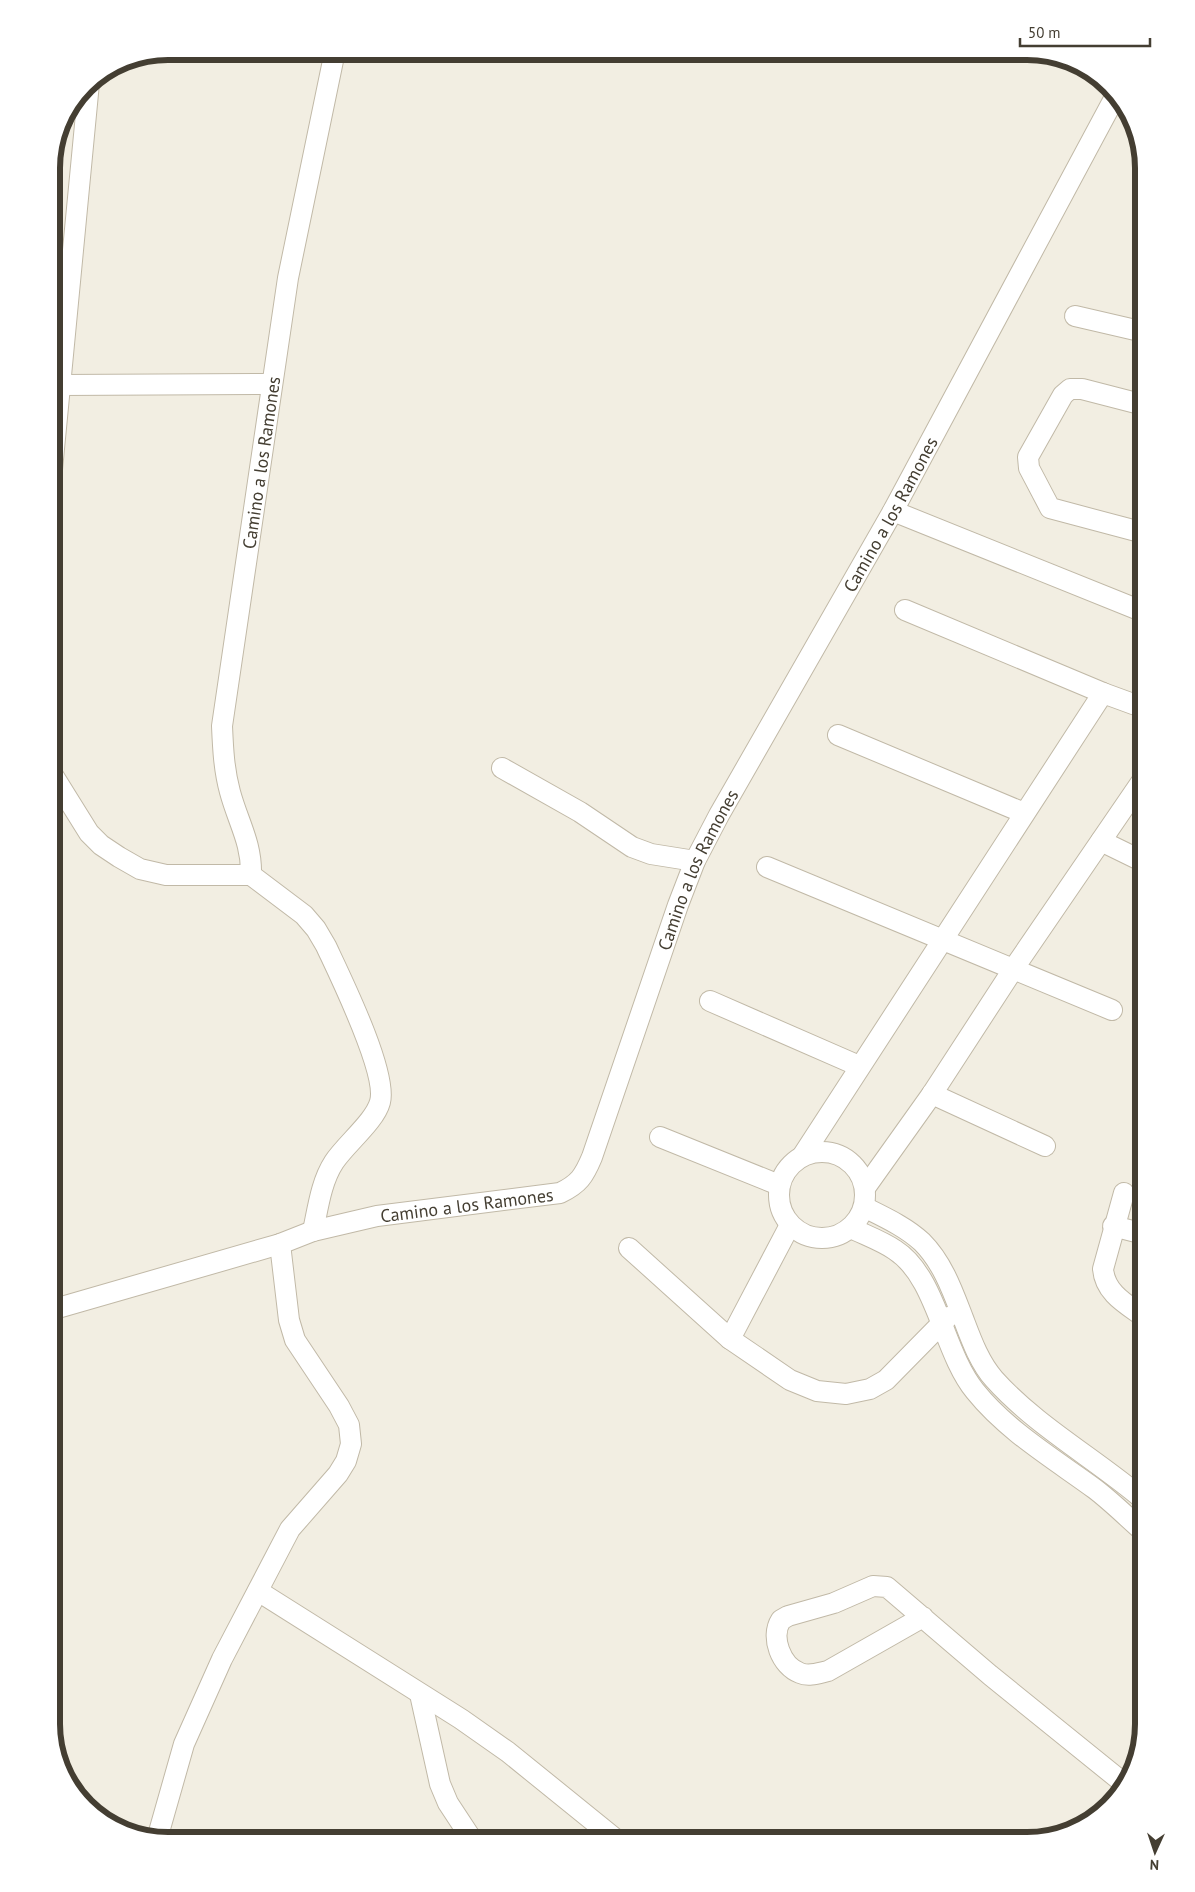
<svg xmlns="http://www.w3.org/2000/svg" width="1195" height="1892" viewBox="0 0 1195 1892" font-family="'PT Sans',sans-serif">
<style>
.lines{fill:none;stroke-linecap:round;stroke-linejoin:round}
.minor-casing{stroke:#c1b9a7;stroke-width:22}
.minor{stroke:#fff;stroke-width:20}
.labels{text-anchor:middle;dominant-baseline:central;stroke-width:4;stroke-linejoin:round;paint-order:stroke}
.street-label{font-size:18px;fill:#443e32;stroke:#fff}
.rim{fill:none;stroke:#443e32;stroke-width:6}
</style>
<rect width="100%" height="100%" fill="#f2eee2"/>
<g class="lines">
<!-- minor casing -->
<g class="minor-casing">
<g id="minor">
<path d="M 1075,316 L 1144,332"/>
<path d="M 60,385 L 271,384"/>
<path d="M 51,480 L 89,83"/>
<path d="M 893,511 L 1144,612"/>
<path d="M 1144,533 L 1050,508 L 1029,468 L 1028,457 L 1063,395 L 1070,389 L 1082,389 L 1144,405"/>
<path d="M 905,610 L 1103,693 L 1144,708"/>
<path d="M 838,735 L 1024,813"/>
<path d="M 502,768 L 580,812 L 632,847 L 651,854 L 695,861"/>
<path d="M 51,772 L 89,833 L 101,845 L 119,857 L 140,869 L 166,875 L 251,875 L 304,915 L 316,929 L 326,946 C 340,976 388,1073 380,1102 C 375,1121 346,1144 334,1162 C 321,1182 318,1208 313,1231"/>
<path d="M 1101,841 L 1144,862"/>
<path d="M 767,867 L 1112,1010"/>
<path id="s1" d="M 251,875 C 252,843 238,822 230,792 C 224,770 223,749 222,726 L 288,278 L 335,51"/>
<path d="M 710,1001 L 859,1066"/>
<path d="M 932,1094 L 1045,1146"/>
<path d="M 660,1137 L 779,1185"/>
<circle cx="822" cy="1195" r="43"/>
<path d="M 803,1155 L 1103,693"/>
<path d="M 865,1188 L 932,1094 L 1014,968 L 1144,778"/>
<path d="M 1124,1193 L 1103,1269 C 1105,1293 1126,1304 1144,1317"/>
<path d="M 864,1207 C 884,1217 906,1227 922,1242 C 943,1263 953,1292 963,1318 C 971,1339 979,1362 994,1379 C 1036,1426 1096,1459 1144,1500"/>
<path d="M 1113,1226 L 1144,1234"/>
<path d="M 851,1228 C 865,1235 882,1241 895,1250 C 937,1277 943,1352 975,1391 C 1007,1431 1054,1459 1095,1489 C 1112,1502 1128,1518 1144,1532"/>
<path d="M 629,1248 L 730,1339 L 790,1380 L 817,1391 L 846,1394 L 870,1389 L 886,1380 L 948,1317"/>
<path id="s2" d="M 51,1310 L 280,1244 L 313,1231 L 377,1216 L 560,1193 C 579,1184 584,1176 592,1157 L 678,905 L 695,861 L 719,815 L 893,511 L 1115,97"/>
<path d="M 730,1339 L 790,1225"/>
<path d="M 258,1591 L 461,1719 L 508,1752 L 618,1841"/>
<path d="M 923,1617 L 828,1671 C 819,1673 809,1677 800,1673 C 781,1666 770,1637 781,1620 L 788,1616 L 834,1603 L 873,1586 L 887,1587 L 990,1675 L 1126,1785"/>
<path d="M 420,1694 L 440,1784 L 448,1803 L 473,1841"/>
<path d="M 157,1839 L 184,1744 L 222,1659 L 290,1529 L 338,1474 L 346,1461 L 351,1444 L 349,1425 L 339,1406 L 295,1340 L 289,1320 L 280,1244"/>
</g>
</g>
<!-- minor -->
<use href="#minor" class="minor"/>
</g>
<g class="labels">
<!-- street labels -->
<g class="street-label">
<text stroke="none"><textPath href="#s1" startOffset="419">Camino a los Ramones</textPath></text>
<text stroke="none"><textPath href="#s2" startOffset="1285">Camino a los Ramones</textPath></text>
<text stroke="none"><textPath href="#s2" startOffset="880">Camino a los Ramones</textPath></text>
<text stroke="none"><textPath href="#s2" startOffset="430">Camino a los Ramones</textPath></text>
</g>
</g>
<!-- crop -->
<path d="M0 0H1195V1892H0ZM168 60H1027A108 108 0 0 1 1135 168V1724A108 108 0 0 1 1027 1832H168A108 108 0 0 1 60 1724V168A108 108 0 0 1 168 60Z" fill="#fff" fill-rule="evenodd"/>
<path class="rim" d="M168 60H1027A108 108 0 0 1 1135 168V1724A108 108 0 0 1 1027 1832H168A108 108 0 0 1 60 1724V168A108 108 0 0 1 168 60Z"/>
<!-- north arrow -->
<g transform="translate(1155 1852) rotate(183)" stroke="#ffffff" stroke-width="4" paint-order="stroke">
<path d="M0-4L9 19L0 12L-9 19Z" fill="#443e32"/>
<text y="-8" font-size="14" font-weight="bold" text-anchor="middle" fill="#443e32">N</text>
</g>
<!-- scale -->
<path d="M1020 38v8h130v-8" fill="none" stroke="#443e32" stroke-width="2.5"/>
<text x="1028" y="38" font-size="15" fill="#443e32" stroke="#ffffff" stroke-width="4" paint-order="stroke">50 m</text>
</svg>
